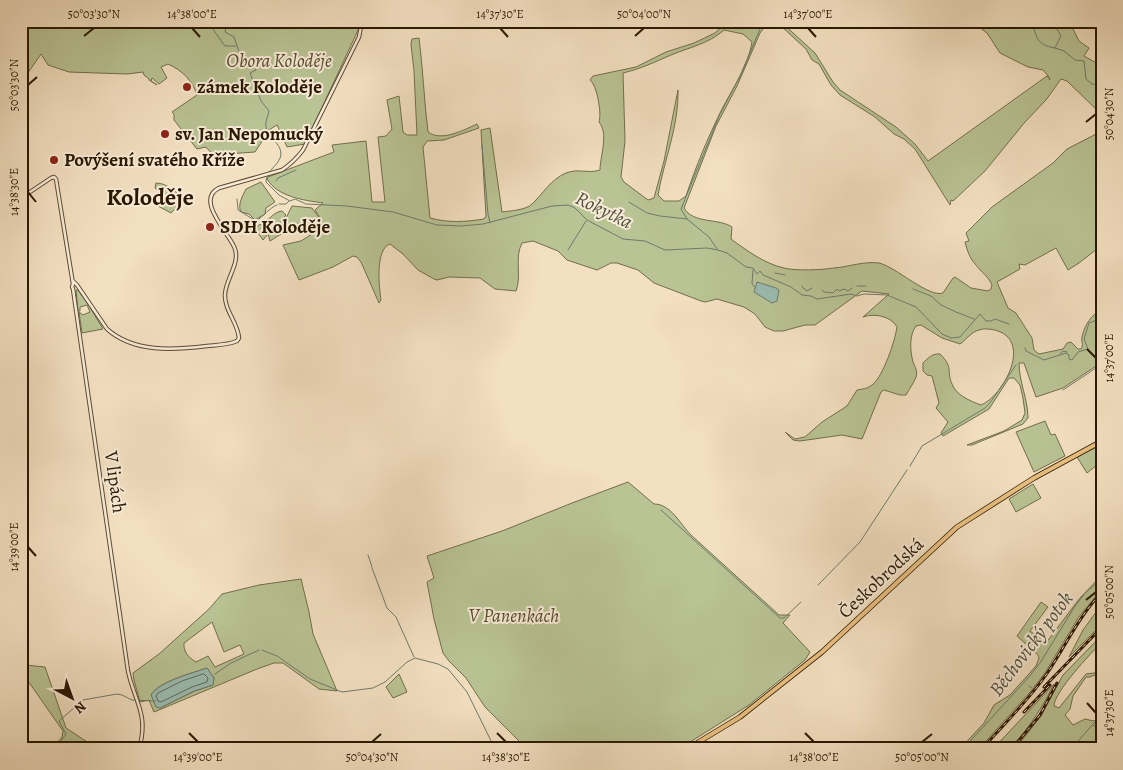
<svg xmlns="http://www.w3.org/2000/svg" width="1123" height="770" viewBox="0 0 1123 770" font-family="Alegreya,serif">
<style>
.green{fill:#b9c394;stroke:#726e4b;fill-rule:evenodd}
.water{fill:#9bbdb2;stroke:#6e7b6c}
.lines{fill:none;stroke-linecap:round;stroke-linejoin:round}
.shore{stroke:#636a5a;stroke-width:1}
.stream{stroke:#6e7b6c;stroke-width:1}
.tertiary-casing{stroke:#5d4a32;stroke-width:4.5}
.primary-casing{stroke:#2b1802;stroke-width:5.5}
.tertiary{stroke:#f7ebd7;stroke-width:2.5}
.primary{stroke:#eac080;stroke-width:4}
.rail-casing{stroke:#2b1802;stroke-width:3}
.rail{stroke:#f7ebd7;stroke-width:1;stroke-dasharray:4;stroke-linecap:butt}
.ticks{fill:none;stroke:#2b1802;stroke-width:2}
.poi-dot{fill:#8f2418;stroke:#f7ebd7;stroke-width:2}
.labels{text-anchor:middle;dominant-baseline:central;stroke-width:4;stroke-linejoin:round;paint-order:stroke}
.park-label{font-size:19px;font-style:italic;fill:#564b2e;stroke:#f7ebd7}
.poi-label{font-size:19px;font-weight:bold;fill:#2b1802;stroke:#f7ebd7;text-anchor:start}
.street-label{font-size:19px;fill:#2b1802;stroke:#f7ebd7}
.water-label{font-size:20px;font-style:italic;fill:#525240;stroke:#f7ebd7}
.district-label{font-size:24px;font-weight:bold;fill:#2b1802;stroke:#f7ebd7}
.neatline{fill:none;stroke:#2b1802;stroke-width:2}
.ticks-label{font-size:12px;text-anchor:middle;fill:#2b1802}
</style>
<rect width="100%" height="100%" fill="#f3e0c1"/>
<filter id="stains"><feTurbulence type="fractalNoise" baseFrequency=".004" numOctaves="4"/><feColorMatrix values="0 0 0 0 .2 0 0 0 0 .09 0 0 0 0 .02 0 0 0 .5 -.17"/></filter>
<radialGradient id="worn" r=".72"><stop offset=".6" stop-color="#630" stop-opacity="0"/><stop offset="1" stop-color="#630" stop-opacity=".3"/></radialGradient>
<!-- green -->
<path class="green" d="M 21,21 L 359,21 L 359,28 L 305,144 L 287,147 L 277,125 L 264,133 L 265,137 L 255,152 L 213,155 L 206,147 L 197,149 L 174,120 L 174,114 L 172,112 L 197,95 C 192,80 183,71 168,64 L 161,67 L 167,78 L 159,84 L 152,78 L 151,81 L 157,85 L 149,80 L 149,79 L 144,75 L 143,72 L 127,74 L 69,72 L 48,65 L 41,54 L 21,83 Z
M 728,21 L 780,21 L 815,53 L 833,82 L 840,90 L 896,127 L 915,144 L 928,161 L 1047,76 L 1050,80 L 1049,77 L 1043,70 L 1028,67 L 1000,53 L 987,33 L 971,21 L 1069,21 L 1079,41 L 1089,48 L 1084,56 L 1102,66 L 1102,118 L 1100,113 L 1067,81 L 1061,79 L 1046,100 L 1025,122 L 985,171 L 953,201 L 951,200 L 950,205 L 915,149 L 904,139 L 894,134 L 875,117 L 840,95 L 831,85 L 819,64 L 812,60 L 806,49 L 781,26 L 774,22 L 768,23 L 760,33 L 737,86 L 716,126 L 684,208 C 693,224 719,218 732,227 L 731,239 C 746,250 765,264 784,268 C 795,271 822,270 834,268 C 848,267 864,261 879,263 C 896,267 929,298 943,293 L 953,278 L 955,277 L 971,288 L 988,291 L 991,289 L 992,285 C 989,277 981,272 976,265 C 970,259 967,250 965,242 L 969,241 L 966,233 L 992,207 L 1053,163 L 1067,149 L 1102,131 L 1102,245 L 1079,263 L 1068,270 L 1056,248 L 1025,265 L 1019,264 L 1020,269 L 997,282 L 1008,308 L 1016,313 L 1032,338 L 1034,350 L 1039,354 L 1063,349 L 1067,343 L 1071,342 L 1078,349 L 1081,349 C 1084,344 1081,343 1082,337 C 1085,324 1091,316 1102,308 L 1102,314 L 1095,316 L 1096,319 L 1102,319 L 1102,362 L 1063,388 L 1036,397 L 1024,363 L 1019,363 C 1019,382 1028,399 1028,418 L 1023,424 L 972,445 L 967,445 L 1004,431 L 1022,420 L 1025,413 L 1023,398 L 1020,385 L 1014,378 L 1009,378 L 989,409 L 943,436 L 941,433 L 948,422 L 936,408 L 939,403 L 932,376 L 927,375 L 923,371 L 923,363 C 928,358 933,353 940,354 C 954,368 946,370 952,384 C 956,395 970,401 981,405 C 1003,396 1032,343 998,331 C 992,329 984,328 979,330 C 971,332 966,340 960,344 L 942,338 L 921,325 L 916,326 C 909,335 910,351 913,362 C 915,367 918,371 916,377 C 914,383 909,389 906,395 L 900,395 L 884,390 L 881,392 L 862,439 L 842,435 L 800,441 L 793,440 L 785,432 L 795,439 L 805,437 L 822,422 L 847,406 L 857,390 C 862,389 867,389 872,385 C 883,377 895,341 897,327 C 891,316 874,313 863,317 L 889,294 L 862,291 L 815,325 L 805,325 L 783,331 L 774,331 L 765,327 L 755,314 L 744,307 L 717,299 L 705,302 L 701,301 L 654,283 L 638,270 L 617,263 L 611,263 L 597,270 L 567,260 L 558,251 L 533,241 L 522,243 C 514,258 522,276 516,291 L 495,289 L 480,278 L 449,277 L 437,280 L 434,279 L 418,270 L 403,254 L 390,244 C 375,249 379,287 381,300 L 379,303 L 361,262 L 357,257 L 353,256 L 333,267 L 299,280 L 283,245 L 301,241 L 317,231 L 308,234 L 299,223 L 270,241 L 268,234 L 263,240 L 255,229 L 259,225 C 268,223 272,212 282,211 L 286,215 L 278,225 L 286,218 L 292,206 L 312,208 L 318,216 L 321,226 L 319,216 L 315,210 L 323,203 C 303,200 278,197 267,179 L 268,177 L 334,152 L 332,145 L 366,141 L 372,202 L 385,202 L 378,137 L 386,136 L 392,129 L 387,100 L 399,96 L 403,132 L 407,135 L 417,135 L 414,71 L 411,44 L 412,39 L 419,38 C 423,69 424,100 428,132 C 441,142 464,130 477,124 L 479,128 L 444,140 L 427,141 L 423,147 L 430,218 C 448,223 465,222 484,219 L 486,216 L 481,130 L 490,128 L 502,212 C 510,211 526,210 532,204 C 543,194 551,179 566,173 C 578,168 589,174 600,170 C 600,156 609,134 599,122 C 602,114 597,85 590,80 L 593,76 L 636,67 L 666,52 L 694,43 L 715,33 ZM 724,30 L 743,34 L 752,42 C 749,64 732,90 722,109 C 708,137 696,166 686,196 L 679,201 L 664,201 L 658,195 C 664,160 679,126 678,90 L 664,161 L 654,198 L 648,200 L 624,182 L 621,177 L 625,141 L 623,73 C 640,69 655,62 671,55 C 690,47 708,44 724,30 Z
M 261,182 L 275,202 L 266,208 L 265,214 L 255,220 L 249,214 L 241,212 C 237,205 243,195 246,189 Z
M 156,183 C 168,183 176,193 185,199 C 182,205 175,208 171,213 L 158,206 L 164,195 L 155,188 Z
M 76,290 L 78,290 L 88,304 L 103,329 L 82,333 L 79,312 L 83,315 L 90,312 L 87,305 L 80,307 L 80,311 L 78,311 Z
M 1045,421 L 1051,435 L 1055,434 L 1065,456 L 1034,472 L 1016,432 Z
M 1102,444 L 1102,461 L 1087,473 L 1077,457 Z
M 628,482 L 654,504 C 671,504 680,524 691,535 L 779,615 L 790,615 L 783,623 L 810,652 L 805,660 L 749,705 L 679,749 L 527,749 L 485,707 L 466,678 L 449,661 L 443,653 L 434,619 L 427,582 L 434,578 L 427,556 L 502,531 L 572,503 Z
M 1033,484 L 1041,498 L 1016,512 L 1009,499 Z
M 1102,575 L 1102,589 L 1078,618 L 1045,673 L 1031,691 L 979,749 L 960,749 L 984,723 L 994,705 L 1010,695 L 1036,666 L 1039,658 L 1038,655 L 1017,636 L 1041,602 L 1048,607 L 1030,631 L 1046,643 L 1080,598 Z
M 301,579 L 309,612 L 313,634 L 337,691 L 319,689 L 283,663 L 274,663 L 257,669 L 154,712 L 149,700 L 140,702 L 134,680 L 133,673 L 159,654 L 209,609 L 222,594 L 259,585 ZM 212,622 L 224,652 L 240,645 L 244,654 L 215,667 L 208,656 L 196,662 C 189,658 183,652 184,643 ZM 207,668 L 214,678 L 213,685 L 195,691 L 160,708 L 151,695 C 157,682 193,673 207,668 Z
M 1102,604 L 1102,624 L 1069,657 L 1083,630 Z
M 1102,635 L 1102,642 C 1091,653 1054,692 1054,706 L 1059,708 L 1086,674 L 1102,672 L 1090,677 L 1086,677 L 1073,696 L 1070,709 L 1065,715 L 1073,725 L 1085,719 L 1094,721 L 1102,715 L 1102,748 L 1083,742 L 1073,749 L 1015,749 L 1041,716 L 1063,675 Z
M 21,650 L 25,665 L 45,667 L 66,728 L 98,749 L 52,749 L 62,737 L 63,731 L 21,671 Z
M 399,674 L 407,692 L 393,698 L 386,687 Z
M 1054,684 C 1042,708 1028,730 1009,749 L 993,749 Z"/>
<!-- water -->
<path class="water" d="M 757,282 L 776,288 L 779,290 L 777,301 L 772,303 L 754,292 Z
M 207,668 L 214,678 L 213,685 L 194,691 L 160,708 L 156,707 L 151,695 C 158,682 193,673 207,668 Z"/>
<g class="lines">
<!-- shore -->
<path class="shore" d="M 204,674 L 208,678 L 207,682 L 192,687 L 161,702 L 158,701 L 156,696 L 158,693 L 182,681 Z"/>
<!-- stream -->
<path class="stream" d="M 207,21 L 225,46 L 236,46
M 224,21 L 227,23 L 225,32 L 234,37 L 242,60 L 255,62 L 256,70 L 250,73 L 261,101 L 269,111 C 268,116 265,122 266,127 C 268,138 281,143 281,154 C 280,166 266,169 266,182 L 279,195 L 290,201 L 295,199 L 306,204 L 347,206 L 393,212 L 437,225 L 461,226 L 483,224 L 552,206 L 568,205 L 575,208 L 587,220 L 623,239 L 645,241 L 665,250 L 707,248 L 718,250 L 727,253 L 746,267 L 753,268 L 757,274 L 760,271 L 763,275 L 791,287 L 802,295 L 811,296 L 817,299 L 851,294 L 857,296 L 864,294 L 887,295 L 916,307 L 942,334 L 951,338 L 960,337 L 980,314 L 986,321 L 991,321 L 995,319 L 1009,324
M 1031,21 C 1038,37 1034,44 1055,48
M 1052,21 L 1061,36 L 1055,48 L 1064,51 L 1075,60 L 1084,61 L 1086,79 L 1092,84 L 1099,85 L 1102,88
M 482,145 L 488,214 L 490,223
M 276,181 L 278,178 L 296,170
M 237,199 L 238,210 L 256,221 C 264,216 269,208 277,205
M 629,202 L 647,213 L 660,216 L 687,219
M 279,204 L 286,204 L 289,201
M 717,249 L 709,237 L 687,219 L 681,209 L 720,114 L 740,76 L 760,29 L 766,21
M 568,250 L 586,221
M 753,270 L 752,284 L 755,287
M 775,273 L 785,275
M 802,286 L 804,289 L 807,291 L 812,288
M 857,286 L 866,286
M 913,289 L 931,296 L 941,305 L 956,312 L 974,319
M 822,290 L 824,292 L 833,293 L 837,289 L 839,291 L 844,289 L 848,291 L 852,288
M 1025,348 L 1026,351 L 1044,360 L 1066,353 L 1069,355 L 1069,359 L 1072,360 L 1078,352 L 1088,349 L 1084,339 L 1089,323 L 1097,320 L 1102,321
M 1060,354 L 1063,351 L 1067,352
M 1063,390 L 1102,364
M 910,466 L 922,446 L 985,408 L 990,403 L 1016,365
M 661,510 L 780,618 L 784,618 L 801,602
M 368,555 L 372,567
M 372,568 L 387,608 L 396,617 L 414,657
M 818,585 L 860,542 L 907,470
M 262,650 L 277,656 L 310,679 L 342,692 L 373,688 L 385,682 L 407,662 L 415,658 L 438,664 L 448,669 L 467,692 L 495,749
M 215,674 L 231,663 L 259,650
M 1029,686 L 1032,688
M 1098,719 L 1102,714
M 1093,725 L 1102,733
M 55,749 L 66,734 L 59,721 L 83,700 L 117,694 L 122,695 L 132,700 L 155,701
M 963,749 L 1028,678 L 1040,663 L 1075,606 L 1086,592 L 1102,579
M 1071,749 L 1095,722"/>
<!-- tertiary casing -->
<g class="tertiary-casing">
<path id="tertiary" d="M 362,24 L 368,21
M 21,198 L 51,178 L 54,177 L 56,179 L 73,284 L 72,287 L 73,289 L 128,671 C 135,703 149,714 139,749
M 73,281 L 77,285 L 107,329 C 134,353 173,350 207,346 C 217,345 228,345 237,341 L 239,338 C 238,323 224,310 225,294 C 226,279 240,263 235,249 C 231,235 194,200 219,188 L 282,170 C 291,164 297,158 303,150 L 359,37 L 362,21"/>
</g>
<!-- primary casing -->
<g class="primary-casing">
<path id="primary" d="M 687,749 L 740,717 L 822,652 L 957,527 L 1034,478 L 1102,441"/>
</g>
<!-- tertiary -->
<use href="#tertiary" class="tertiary"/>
<!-- primary -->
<use href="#primary" class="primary"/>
<!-- rail casing -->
<g class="rail-casing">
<path id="rail" d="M 1044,687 L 1102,627
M 1024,712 L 1050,685
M 982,749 C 1004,724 1029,700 1048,672 C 1066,645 1079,616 1102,592
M 1012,749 L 1040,715 L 1057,683"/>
</g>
<!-- rail -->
<use href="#rail" class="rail"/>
</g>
<!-- ticks -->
<path class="ticks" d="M 192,28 L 200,37M 500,28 L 508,37M 808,28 L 816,37M 84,36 L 94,28M 635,36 L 644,28M 28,85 L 37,77M 1086,122 L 1096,114M 28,192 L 36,202M 1087,349 L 1096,358M 28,547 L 36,556M 1086,600 L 1096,592M 1087,703 L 1096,713M 189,733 L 198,742M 497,733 L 506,742M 805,733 L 814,742M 372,742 L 381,734M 922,742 L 932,734"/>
<!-- markers -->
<g class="poi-dot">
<circle cx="187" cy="87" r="5"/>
<circle cx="165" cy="134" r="5"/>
<circle cx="54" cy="160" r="5"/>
<circle cx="210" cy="227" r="5"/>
</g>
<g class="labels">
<!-- park labels -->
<g class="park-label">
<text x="279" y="61">Obora Koloděje</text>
<text x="514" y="616">V Panenkách</text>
</g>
<!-- poi labels -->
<g class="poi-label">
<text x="197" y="87">zámek Koloděje</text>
<text x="175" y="134">sv. Jan Nepomucký</text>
<text x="64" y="160">Povýšení svatého Kříže</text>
<text x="220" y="227">SDH Koloděje</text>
</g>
<!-- street labels -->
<g class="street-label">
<text transform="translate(115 482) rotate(82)">V lipách</text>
<text transform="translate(881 578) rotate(-43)">Českobrodská</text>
</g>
<!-- water labels -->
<g class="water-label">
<text transform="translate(604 210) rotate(26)">Rokytka</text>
<text transform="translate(1031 644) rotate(-53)">Běchovický potok</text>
</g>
<!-- district labels -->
<g class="district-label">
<text x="150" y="197">Koloděje</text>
</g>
</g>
<!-- margin -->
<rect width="1123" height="770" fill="none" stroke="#f3e0c1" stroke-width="55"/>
<!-- north arrow -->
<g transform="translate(72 698) rotate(139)" stroke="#f7ebd7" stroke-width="4" paint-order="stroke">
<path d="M0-4L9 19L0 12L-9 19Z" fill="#2b1802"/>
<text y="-8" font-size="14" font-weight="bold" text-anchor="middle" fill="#2b1802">N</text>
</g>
<rect x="28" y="28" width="1068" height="714" class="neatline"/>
<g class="ticks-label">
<text x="94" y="18">50°03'30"N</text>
<text x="192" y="18">14°38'00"E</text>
<text x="500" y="18">14°37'30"E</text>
<text x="644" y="18">50°04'00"N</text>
<text x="808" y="18">14°37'00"E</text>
<text transform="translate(14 85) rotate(-90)" y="4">50°03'30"N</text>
<text transform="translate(1109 114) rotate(-90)" y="4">50°04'30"N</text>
<text transform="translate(14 192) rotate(-90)" y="4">14°38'30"E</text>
<text transform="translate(1109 358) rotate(-90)" y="4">14°37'00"E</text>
<text transform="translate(14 547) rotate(-90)" y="4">14°39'00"E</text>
<text transform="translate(1109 592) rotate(-90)" y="4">50°05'00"N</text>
<text transform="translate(1109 713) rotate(-90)" y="4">14°37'30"E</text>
<text x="198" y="761">14°39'00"E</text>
<text x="372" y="761">50°04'30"N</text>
<text x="506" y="761">14°38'30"E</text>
<text x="814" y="761">14°38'00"E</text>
<text x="922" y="761">50°05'00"N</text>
</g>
<rect width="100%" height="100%" filter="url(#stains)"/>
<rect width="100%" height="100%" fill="url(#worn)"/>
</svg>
